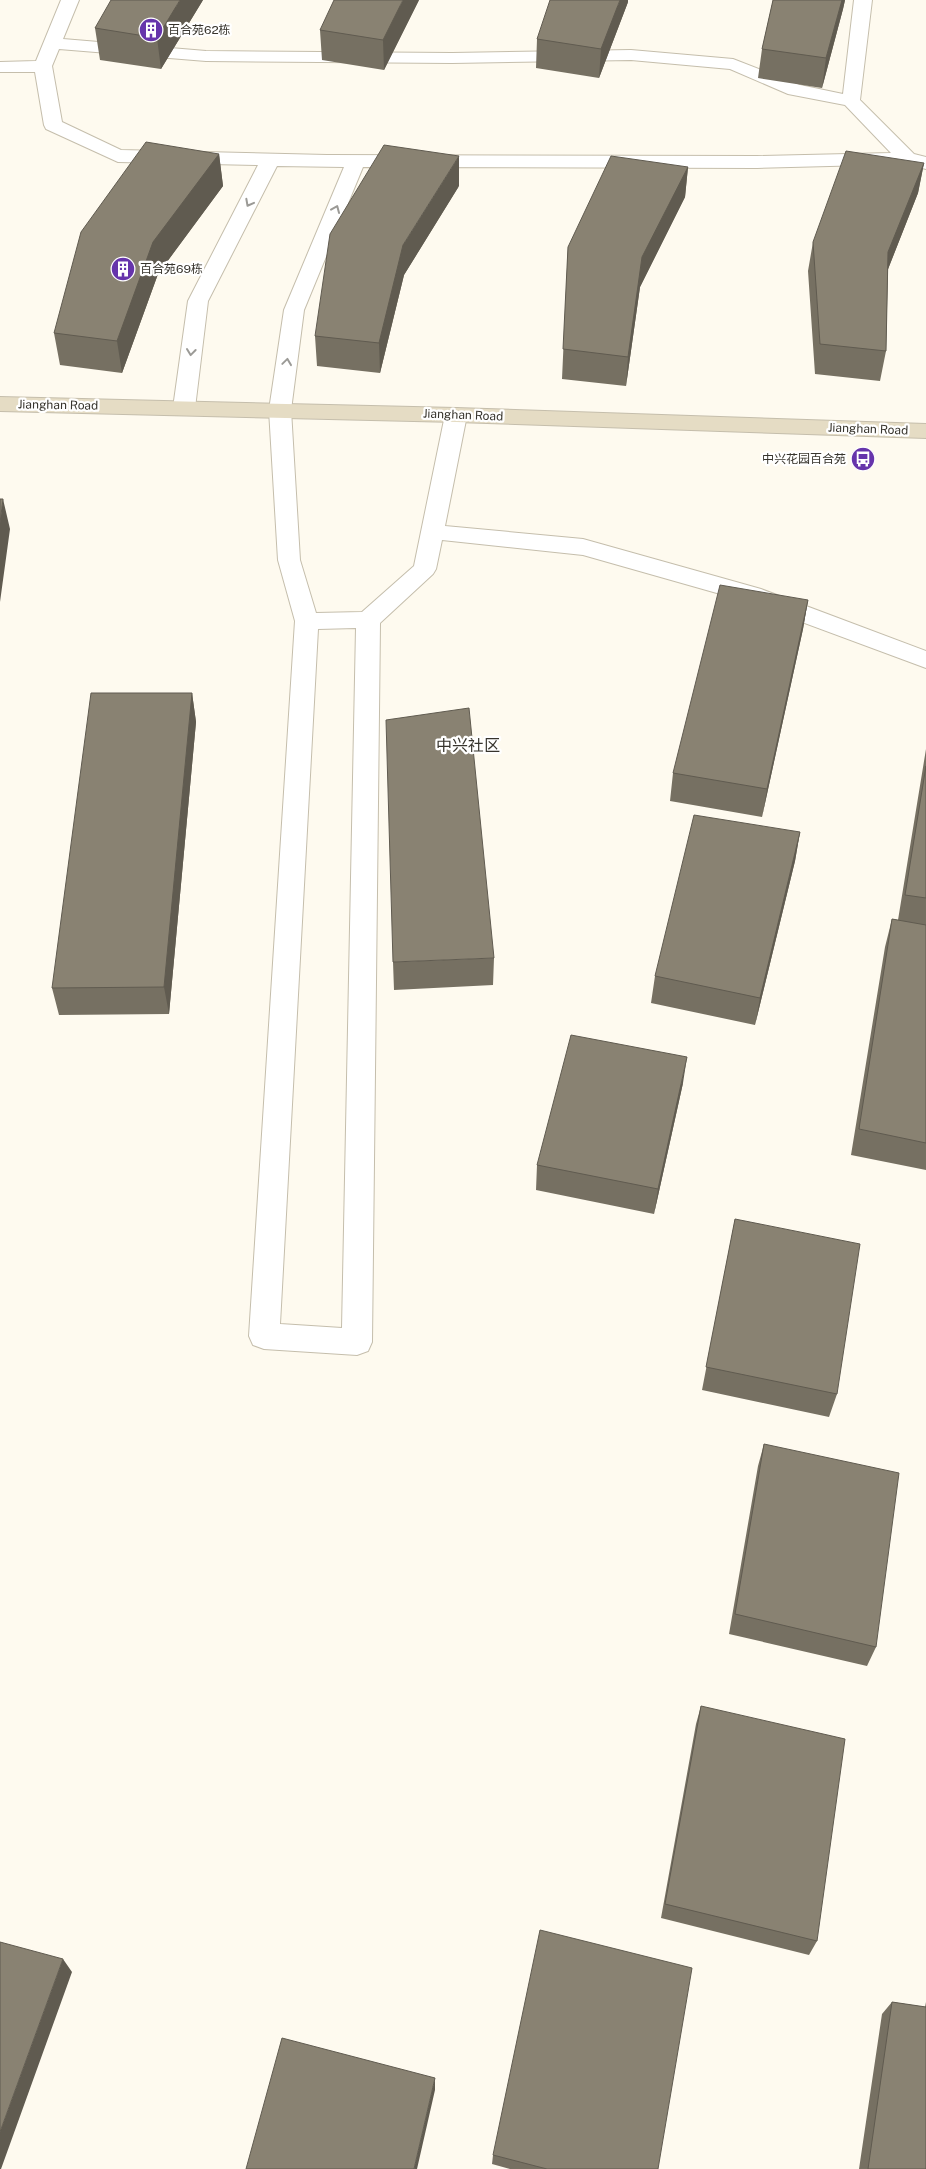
<svg xmlns="http://www.w3.org/2000/svg" width="926" height="2169" viewBox="0 0 926 2169" font-family="'Public Sans','Noto Sans SC',sans-serif">
<style>
.lines{fill:none;stroke-linecap:round;stroke-linejoin:round}
.street-casing{stroke:#c5beac;stroke-width:2}
.secondary-casing{stroke:#c5beac;stroke-width:2}
.street{fill:#fff;fill-rule:evenodd}
.secondary{fill:#e5dcc4;fill-rule:evenodd}
.wall{fill:#767062}
.shaded-wall{fill:#605b50}
.building{fill:#898272;stroke:#605b50}
.oneway{stroke:#9b9a96}
.labels{text-anchor:middle;dominant-baseline:central;stroke-width:4.5;stroke-linejoin:round;paint-order:stroke}
.far-poi-label{font-size:12px;fill:#37342d;stroke:#fff;text-anchor:start}
.far-street-label{font-size:12px;fill:#37342d;stroke:#fff}
.neighbourhood-label{font-size:16px;fill:#37342d;stroke:#fff}
</style>
<rect width="100%" height="100%" fill="#fefaef"/>
<g class="lines">
<!-- street casing -->
<g class="street-casing">
<path id="street" d="M 61,0 L 79,0 L 63,39 L 206,51 L 452,53 L 631,50 L 733,59 L 800,85 L 843,94 L 854,0 L 872,0 L 860,100 L 914,154 L 926,157 L 926,169 L 907,164 L 757,168 L 363,167 L 304,310 L 291,410 L 300,560 L 316,613 L 362,612 L 414,566 L 445,415 L 448,410 L 456,408 L 464,410 L 467,415 L 445,526 L 583,539 L 761,589 L 926,651 L 926,668 L 745,601 L 583,555 L 442,540 L 436,569 L 433,574 L 380,623 L 372,1342 L 368,1351 L 357,1355 L 264,1349 L 253,1345 L 249,1336 L 295,621 L 278,560 L 269,410 L 284,310 L 344,167 L 277,166 L 208,301 L 195,408 L 192,413 L 184,415 L 176,413 L 173,408 L 188,301 L 258,165 L 118,162 L 46,129 L 44,125 L 35,72 L 0,72 L 0,62 L 36,61 ZM 59,49 L 206,61 L 452,63 L 631,60 L 730,69 L 788,94 L 845,105 L 891,153 L 757,156 L 327,155 L 121,150 L 62,122 L 52,66 ZM 356,628 L 342,1328 L 280,1324 L 318,629 Z"/>
</g>
<!-- secondary casing -->
<g class="secondary-casing">
<path id="secondary" d="M 0,397 L 456,408 L 926,424 L 926,438 L 456,422 L 0,411 Z"/>
</g>
<!-- street -->
<use href="#street" class="street"/>
<!-- secondary -->
<use href="#secondary" class="secondary"/>
</g>
<!-- wall -->
<path class="wall" d="M 203,0 L 161,69 L 100,60 L 95,28 Z
M 419,0 L 384,70 L 322,60 L 320,30 Z
M 773,0 L 845,0 L 843,9 L 822,88 L 758,78 L 762,49 Z
M 628,2 L 599,78 L 536,68 L 537,39 Z
M 219,154 L 223,186 L 158,274 L 122,373 L 60,365 L 54,333 Z
M 924,163 L 918,193 L 888,269 L 886,351 L 880,381 L 815,374 L 808,271 L 813,242 Z
M 688,167 L 685,197 L 640,287 L 626,386 L 562,379 L 568,247 Z
M 459,186 L 404,275 L 380,373 L 317,366 L 315,336 Z
M 808,600 L 803,629 L 762,817 L 670,801 L 673,773 Z
M 192,693 L 196,722 L 169,1014 L 59,1015 L 52,988 Z
M 926,749 L 926,1170 L 851,1155 L 885,947 L 892,919 L 898,920 Z
M 800,832 L 795,861 L 755,1025 L 651,1003 L 655,976 Z
M 494,958 L 493,985 L 394,990 L 393,962 Z
M 683,1083 L 654,1214 L 536,1190 L 537,1165 Z
M 735,1219 L 837,1394 L 829,1417 L 702,1390 Z
M 764,1444 L 876,1647 L 867,1666 L 729,1634 L 758,1466 Z
M 701,1706 L 817,1941 L 809,1955 L 661,1918 L 696,1724 Z
M 892,2002 L 925,2007 L 926,2002 L 926,2169 L 859,2169 L 882,2014 Z
M 493,2155 L 658,2169 L 510,2169 L 492,2164 Z"/>
<!-- shaded-wall -->
<path class="shaded-wall" d="M 180,0 L 203,0 L 161,69 L 157,38 Z
M 403,0 L 419,0 L 384,70 L 383,40 Z
M 620,0 L 628,0 L 628,2 L 599,78 L 601,49 Z
M 842,0 L 845,0 L 843,9 L 822,88 L 826,58 Z
M 219,154 L 223,186 L 158,274 L 122,373 L 117,341 L 153,242 Z
M 459,156 L 459,186 L 404,275 L 380,373 L 379,343 L 403,245 Z
M 924,163 L 918,193 L 883,282 L 888,252 Z
M 688,167 L 685,197 L 640,287 L 626,386 L 628,357 L 642,257 Z
M 3,499 L 10,529 L 0,602 L 0,523 Z
M 808,600 L 803,629 L 762,817 L 767,789 Z
M 192,693 L 196,722 L 169,1014 L 164,987 Z
M 800,832 L 795,861 L 755,1025 L 760,998 Z
M 687,1057 L 683,1083 L 654,1214 L 658,1189 Z
M 63,1959 L 72,1972 L 1,2169 L 0,2169 L 0,2132 Z
M 435,2078 L 435,2090 L 417,2169 L 414,2169 Z"/>
<!-- building -->
<path class="building" d="M 111,0 L 180,0 L 157,38 L 95,28 Z
M 334,0 L 403,0 L 383,40 L 320,30 Z
M 550,0 L 620,0 L 601,49 L 537,39 Z
M 773,0 L 842,0 L 826,58 L 762,49 Z
M 146,142 L 219,154 L 153,242 L 117,341 L 54,333 L 81,232 Z
M 384,145 L 459,156 L 403,245 L 379,343 L 315,336 L 330,234 Z
M 846,151 L 924,163 L 888,252 L 886,351 L 820,344 L 813,242 Z
M 611,156 L 688,167 L 642,257 L 628,357 L 563,349 L 568,247 Z
M 0,499 L 3,499 L 0,523 Z
M 720,585 L 808,600 L 767,789 L 673,773 Z
M 91,693 L 192,693 L 164,987 L 52,988 Z
M 469,708 L 494,958 L 393,962 L 386,720 Z
M 926,766 L 926,898 L 905,895 Z
M 694,815 L 800,832 L 760,998 L 655,976 Z
M 892,919 L 926,925 L 926,1143 L 859,1129 Z
M 571,1035 L 687,1057 L 658,1189 L 537,1165 Z
M 735,1219 L 860,1244 L 837,1394 L 706,1367 Z
M 764,1444 L 899,1473 L 876,1647 L 735,1614 Z
M 701,1706 L 845,1739 L 817,1941 L 665,1904 Z
M 540,1930 L 692,1968 L 658,2169 L 547,2169 L 493,2155 Z
M 0,1942 L 63,1959 L 0,2132 Z
M 892,2002 L 926,2007 L 926,2169 L 868,2169 Z
M 282,2038 L 435,2078 L 414,2169 L 246,2169 Z"/>
<!-- one-way arrows -->
<defs><path id="oneway-chevron" d="M-2-3.5L2.5 0L-2 3.5" fill="none" stroke-width="1.6" stroke-linecap="round" stroke-linejoin="round" transform="scale(1.25)"/></defs>
<g class="oneway">
<use href="#oneway-chevron" transform="translate(249 203) rotate(118)"/>
<use href="#oneway-chevron" transform="translate(336 209) rotate(-67)"/>
<use href="#oneway-chevron" transform="translate(191 352) rotate(97)"/>
<use href="#oneway-chevron" transform="translate(287 362) rotate(-82)"/>
</g>
<!-- icons -->
<defs>
<g id="building-disc" transform="scale(1.25)"><circle r="9.5" fill="#6634ab" stroke="#fff"/><path d="M-4-6H4V6H1V3H-1V6H-4ZM-2.5-4.3h1.7v1.8h-1.7ZM.8-4.3h1.7v1.8H.8ZM-2.5-1h1.7V.8h-1.7ZM.8-1h1.7V.8H.8Z" fill="#fff"/></g>
<g id="bus-disc" transform="scale(1.25)"><circle r="9.5" fill="#6634ab" stroke="#fff"/><path d="M-5-6H5V4H4V6H2V4H-2V6H-4V4H-5ZM-3.5-4V0h7V-4ZM-3.5 1.2v1.5H-2V1.2ZM2 1.2v1.5H3.5V1.2Z" fill="#fff"/></g>
</defs>
<g fill-rule="evenodd">
<use href="#building-disc" x="151" y="30"/>
<use href="#building-disc" x="123" y="269"/>
<use href="#bus-disc" x="863" y="459"/>
</g>
<g class="labels">
<!-- far-poi labels -->
<g class="far-poi-label">
<text x="168" y="30">百合苑62栋</text>
<text x="140" y="269">百合苑69栋</text>
<text x="846" y="459" text-anchor="end">中兴花园百合苑</text>
</g>
<!-- far-street labels -->
<g class="far-street-label">
<text transform="translate(58 405) rotate(1)">Jianghan Road</text>
<text transform="translate(463 415) rotate(2)">Jianghan Road</text>
<text transform="translate(868 429) rotate(2)">Jianghan Road</text>
</g>
<!-- neighbourhood labels -->
<g class="neighbourhood-label">
<text x="468" y="745">中兴社区</text>
</g>
</g>
</svg>
